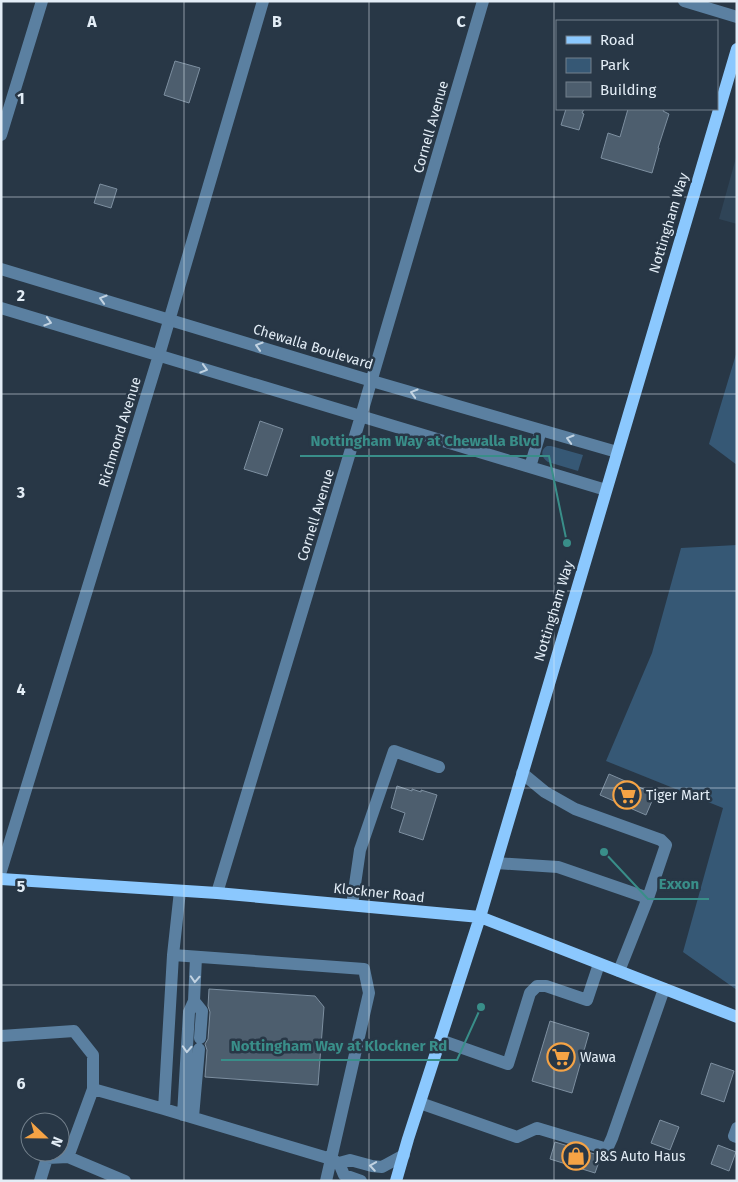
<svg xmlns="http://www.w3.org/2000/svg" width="738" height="1182" viewBox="0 0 738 1182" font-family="'Fira Sans',sans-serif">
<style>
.built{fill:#2f4457}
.green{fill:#365875}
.building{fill:#4d5e6e;stroke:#7d8fa0}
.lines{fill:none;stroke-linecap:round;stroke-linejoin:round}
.minor{stroke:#5b80a1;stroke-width:12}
.major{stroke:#8bc8fe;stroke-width:12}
.oneway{stroke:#c1d2e1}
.grid{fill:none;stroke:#e3edf6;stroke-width:1;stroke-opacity:0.55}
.labels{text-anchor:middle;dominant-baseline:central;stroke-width:5;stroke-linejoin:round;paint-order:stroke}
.street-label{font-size:14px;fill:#e3edf6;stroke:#283746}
.poi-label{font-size:14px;fill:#e3edf6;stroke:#283746;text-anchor:start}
.grid-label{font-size:16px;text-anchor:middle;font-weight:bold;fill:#e3edf6;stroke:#283746;stroke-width:5;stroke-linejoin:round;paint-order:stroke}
.leader{fill:none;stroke:#398e89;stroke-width:2}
.callout-dot{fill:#398e89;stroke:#283746;stroke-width:2}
.callout-label{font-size:15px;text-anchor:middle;font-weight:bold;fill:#398e89;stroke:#283746;stroke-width:5;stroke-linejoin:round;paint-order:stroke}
</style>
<rect width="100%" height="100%" fill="#283746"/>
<!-- built -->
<path class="built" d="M 737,154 L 737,224 L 719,219 Z"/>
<!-- green -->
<path class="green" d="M 737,351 L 737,465 L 709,444 Z
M 547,446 L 551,446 L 583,455 L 578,471 L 548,462 C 541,458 540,450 547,446 Z
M 737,545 L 737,990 L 683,952 L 723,808 L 606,761 L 652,653 L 681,548 Z"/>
<!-- building -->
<path class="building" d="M 175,61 L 200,68 L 189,103 L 164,95 Z
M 566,109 L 584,109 L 582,113 L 584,114 L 579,130 L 561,125 Z
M 628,109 L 664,109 L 663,111 L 669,114 L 658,148 L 659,148 L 652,173 L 601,158 L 608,133 L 620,137 Z
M 100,184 L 117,189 L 111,208 L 94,203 Z
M 260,421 L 283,429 L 267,476 L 244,469 Z
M 609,774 L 655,794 L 646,815 L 600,795 Z
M 397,786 L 412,791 L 412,789 L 421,792 L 421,790 L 437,795 L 423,840 L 399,832 L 405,813 L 391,808 Z
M 209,989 L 315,996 L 324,1007 L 318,1085 L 205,1077 L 207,1050 L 205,1044 L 208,1039 L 210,1012 L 208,1006 Z
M 550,1021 L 589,1033 L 572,1093 L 532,1081 Z
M 711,1063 L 734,1071 L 724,1102 L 701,1094 Z
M 660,1120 L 679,1127 L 670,1150 L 651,1143 Z
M 555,1142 L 601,1156 L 595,1173 L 550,1159 Z
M 718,1145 L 736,1152 L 729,1171 L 711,1164 Z"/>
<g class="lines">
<!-- minor -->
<path class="minor" d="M 684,1 L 737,17
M 1,135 L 42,1
M 1,269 L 372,381 L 617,452
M 1,308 L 606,490
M 530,467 L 541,430
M 522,773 L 545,792 L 575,809 L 661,840 L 666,845 L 648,898
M 496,863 L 558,867 L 648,898 L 619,971
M 1,871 L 159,355 L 263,1
M 217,893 L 361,416 L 483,1
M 352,905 L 360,850 L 394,751 L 439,767
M 173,955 L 364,969 L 369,993 L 326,1181
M 194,1001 L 202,1011 L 200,1038
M 1,1036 L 74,1031 L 93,1055 L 93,1089 L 164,1109 L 173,955 L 180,891
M 440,1040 L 508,1064 L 530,993 L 537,986 L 546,986 L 587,1000 L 599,964
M 93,1089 L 68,1157 L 125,1181
M 420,1103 L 517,1137 L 537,1128 L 607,1149 L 612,1138 L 664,989
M 164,1109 L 331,1159 L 339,1163 L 344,1175 L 361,1181
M 183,1115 L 189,1012 L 194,1001 L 196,957
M 193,1117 L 199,1049
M 737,1128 L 734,1136 L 737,1137
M 339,1163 L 350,1160 L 372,1166 L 382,1167 L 404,1155
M 40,1181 L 47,1158 L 68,1157"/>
<!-- major -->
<path class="major" d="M 1,879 L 217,893 L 480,917 L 737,1017
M 396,1181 L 408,1139 L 480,917 L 737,49"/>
</g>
<!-- one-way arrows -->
<defs><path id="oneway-chevron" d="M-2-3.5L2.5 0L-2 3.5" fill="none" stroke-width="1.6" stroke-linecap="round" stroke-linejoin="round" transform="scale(1.25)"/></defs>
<g class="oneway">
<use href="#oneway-chevron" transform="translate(103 299) rotate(-163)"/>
<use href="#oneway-chevron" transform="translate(48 322) rotate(17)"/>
<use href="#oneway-chevron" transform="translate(259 346) rotate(-163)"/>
<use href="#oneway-chevron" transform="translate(204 369) rotate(17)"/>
<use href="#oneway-chevron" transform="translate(414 393) rotate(-164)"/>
<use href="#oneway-chevron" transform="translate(570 439) rotate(-164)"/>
<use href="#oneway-chevron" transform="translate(195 979) rotate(93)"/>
<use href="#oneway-chevron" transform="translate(187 1049) rotate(93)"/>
<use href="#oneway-chevron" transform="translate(373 1166) rotate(-171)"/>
</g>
<!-- grid -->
<path class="grid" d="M 184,1 L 184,1181M 369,1 L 369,1181M 554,1 L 554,1181M 1,197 L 737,197M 1,394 L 737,394M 1,591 L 737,591M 1,788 L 737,788M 1,985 L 737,985"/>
<!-- icons -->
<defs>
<g id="supermarket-ring" transform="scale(1.4375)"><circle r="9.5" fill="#283746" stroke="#f5a345" stroke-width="1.5"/><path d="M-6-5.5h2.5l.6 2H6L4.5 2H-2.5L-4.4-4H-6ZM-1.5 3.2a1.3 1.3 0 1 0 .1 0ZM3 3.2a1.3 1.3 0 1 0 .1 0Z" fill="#f5a345"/></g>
<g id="shop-ring" transform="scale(1.4375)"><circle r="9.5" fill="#283746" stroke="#f5a345" stroke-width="1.5"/><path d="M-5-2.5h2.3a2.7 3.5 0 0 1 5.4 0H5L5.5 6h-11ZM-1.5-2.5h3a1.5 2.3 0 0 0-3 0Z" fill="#f5a345"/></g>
</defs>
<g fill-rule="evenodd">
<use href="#supermarket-ring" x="627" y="795"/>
<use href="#supermarket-ring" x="561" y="1057"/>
<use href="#shop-ring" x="576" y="1156"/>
</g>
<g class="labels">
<!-- street labels -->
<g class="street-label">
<text transform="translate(431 127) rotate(-74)">Cornell Avenue</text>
<text transform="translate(669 223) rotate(-73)">Nottingham Way</text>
<text transform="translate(313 347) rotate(17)">Chewalla Boulevard</text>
<text transform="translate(120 432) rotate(-73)">Richmond Avenue</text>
<text transform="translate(316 515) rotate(-73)">Cornell Avenue</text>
<text transform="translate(554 611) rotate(-73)">Nottingham Way</text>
<text transform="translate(379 893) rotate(6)">Klockner Road</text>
</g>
<!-- poi labels -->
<g class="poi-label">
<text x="646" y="795">Tiger Mart</text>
<text x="580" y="1057">Wawa</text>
<text x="595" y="1156">J&amp;S Auto Haus</text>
</g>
</g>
<g class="grid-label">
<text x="92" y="27">A</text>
<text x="277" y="27">B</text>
<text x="461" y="27">C</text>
<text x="21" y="104">1</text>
<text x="21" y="301">2</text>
<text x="21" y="498">3</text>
<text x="21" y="695">4</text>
<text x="21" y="892">5</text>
<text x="21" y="1089">6</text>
</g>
<!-- callouts -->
<path class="leader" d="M567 543L549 456H300M604 852L648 899H709M481 1007L457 1060H221"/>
<g class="callout-dot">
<circle cx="567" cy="543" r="5"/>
<circle cx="604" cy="852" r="5"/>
<circle cx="481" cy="1007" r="5"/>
</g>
<g class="callout-label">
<text x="425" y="446">Nottingham Way at Chewalla Blvd</text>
<text x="679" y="889">Exxon</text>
<text x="339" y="1051">Nottingham Way at Klockner Rd</text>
</g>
<!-- border -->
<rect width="738" height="1182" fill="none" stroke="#e3edf6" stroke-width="5"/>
<!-- legend -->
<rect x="556" y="20" width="162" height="90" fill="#283746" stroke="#73808c"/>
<rect x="566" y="36" width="25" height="8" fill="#8bc8fe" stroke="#73808c"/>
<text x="600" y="45" font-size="15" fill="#e3edf6">Road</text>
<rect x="566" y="58" width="25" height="15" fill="#365875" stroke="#73808c"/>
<text x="600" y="70" font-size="15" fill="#e3edf6">Park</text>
<rect x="566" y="82" width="25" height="15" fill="#4d5e6e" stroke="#73808c"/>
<text x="600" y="95" font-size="15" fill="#e3edf6">Building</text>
<!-- north arrow -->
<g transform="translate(45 1137) rotate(112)"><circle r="24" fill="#283746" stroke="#73808c"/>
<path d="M0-4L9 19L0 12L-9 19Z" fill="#f5a345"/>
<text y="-8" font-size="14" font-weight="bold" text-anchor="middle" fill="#e3edf6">N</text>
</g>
</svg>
